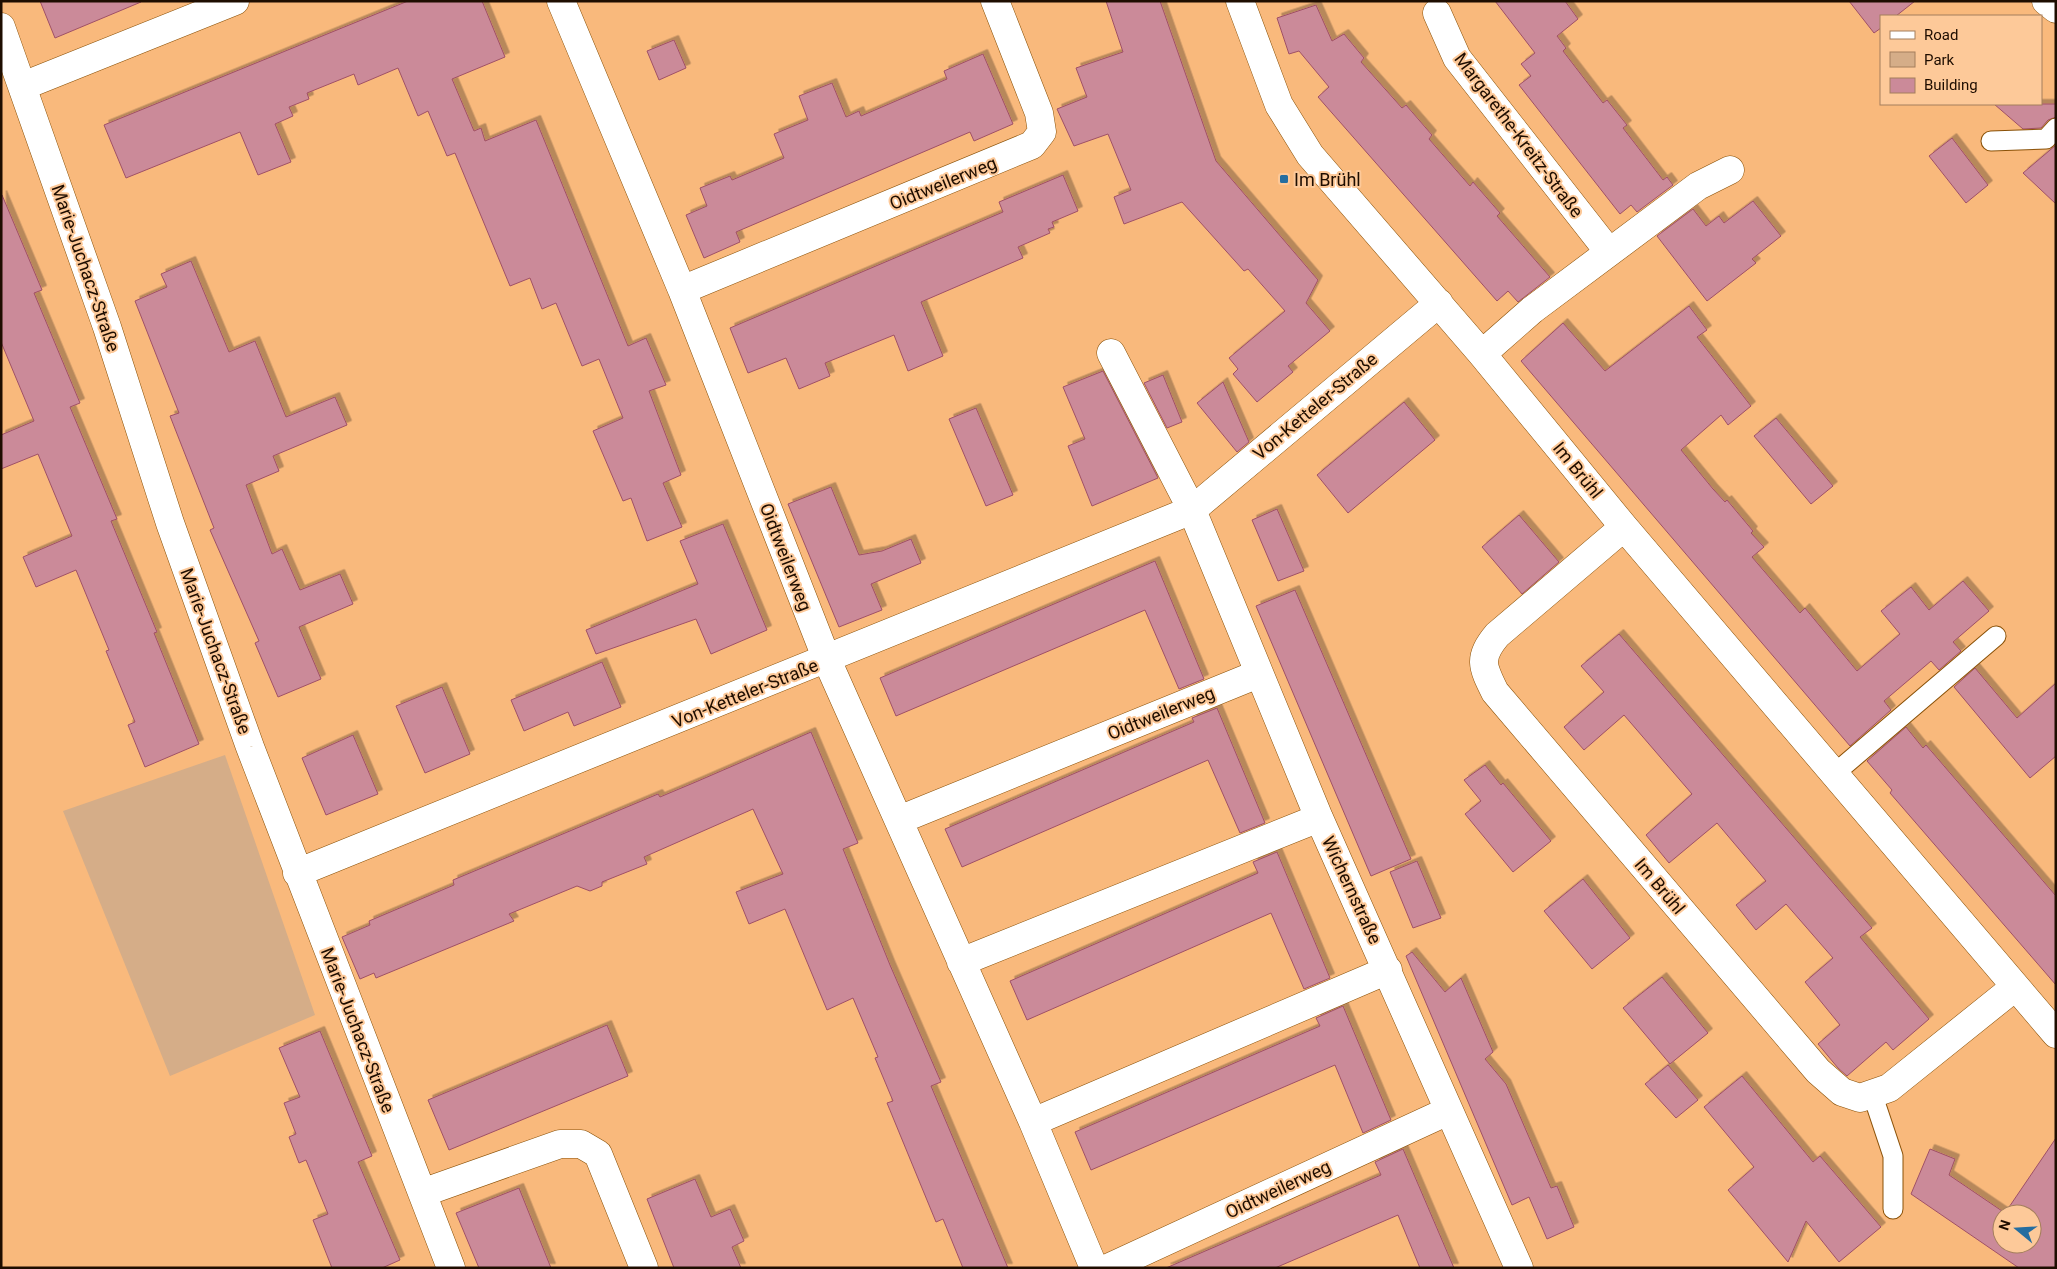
<svg xmlns="http://www.w3.org/2000/svg" width="2057" height="1269" viewBox="0 0 2057 1269" font-family="Roboto,sans-serif">
<style>
.green{fill:#d5ad88}
.building{fill:#cb8a99;stroke:#9f5066;fill-rule:evenodd;filter:url(#shadow)}
.lines{fill:none;stroke-linecap:round;stroke-linejoin:round}
.lane-casing{stroke:#895006;stroke-width:21}
.street-casing{stroke:#895006;stroke-width:29}
.lane{stroke:#fff;stroke-width:19}
.street{stroke:#fff;stroke-width:28}
.poi-dot{fill:#246da0;stroke:#fdc999;stroke-width:2}
.labels{text-anchor:middle;dominant-baseline:central;stroke-width:4;stroke-linejoin:round;paint-order:stroke}
.street-label{font-size:18px;fill:#1e0d00;stroke:#fdc999}
.poi-label{font-size:18px;fill:#1e0d00;stroke:#fdc999;text-anchor:start}
</style>
<defs>
<filter id="shadow"><feDropShadow dx="4.5" dy="-4.5" stdDeviation="0" flood-color="#0004"/></filter>
</defs>
<rect width="100%" height="100%" fill="#f9b97c"/>
<!-- green -->
<path class="green" d="M 225,755 L 315,1015 L 170,1076 L 63,811 Z"/>
<!-- building -->
<path class="building" d="M 40,1 L 141,1 L 141,2 L 55,38 Z
M 408,1 L 482,1 L 505,57 L 452,79 L 474,131 L 481,128 L 485,141 L 536,120 L 628,346 L 646,338 L 666,385 L 649,391 L 681,475 L 663,483 L 682,527 L 647,541 L 631,498 L 623,501 L 593,431 L 623,418 L 599,359 L 582,366 L 556,303 L 542,309 L 530,278 L 510,286 L 455,153 L 447,156 L 428,111 L 418,116 L 398,68 L 358,85 L 354,74 L 307,93 L 309,99 L 289,107 L 293,116 L 275,124 L 291,162 L 258,175 L 240,132 L 126,178 L 104,125 Z
M 1106,1 L 1160,1 L 1216,161 L 1318,280 L 1306,303 L 1330,331 L 1288,366 L 1293,372 L 1257,402 L 1233,374 L 1238,369 L 1229,358 L 1285,311 L 1248,269 L 1244,271 L 1182,202 L 1124,224 L 1114,197 L 1131,190 L 1108,134 L 1074,146 L 1057,109 L 1087,97 L 1076,68 L 1123,52 Z
M 1495,1 L 1565,1 L 1578,19 L 1557,36 L 1566,48 L 1563,51 L 1603,103 L 1607,100 L 1627,125 L 1623,128 L 1663,180 L 1667,177 L 1673,185 L 1637,212 L 1631,205 L 1620,214 L 1519,85 L 1531,76 L 1521,64 L 1535,53 Z
M 1849,1 L 1915,1 L 1896,16 L 1881,16 L 1881,28 L 1874,33 Z
M 1316,5 L 1332,41 L 1344,34 L 1364,58 L 1361,62 L 1402,108 L 1406,105 L 1432,135 L 1429,139 L 1470,186 L 1473,182 L 1500,213 L 1497,216 L 1550,277 L 1518,302 L 1508,291 L 1497,301 L 1318,97 L 1329,87 L 1299,51 L 1289,54 L 1277,18 Z
M 674,40 L 686,68 L 659,80 L 647,51 Z
M 983,54 L 1013,124 L 974,141 L 970,132 L 736,232 L 740,242 L 704,258 L 686,215 L 707,206 L 700,188 L 730,176 L 732,180 L 784,158 L 774,134 L 808,120 L 799,96 L 832,83 L 846,117 L 859,111 L 861,116 L 947,79 L 944,71 Z
M 1994,104 L 2056,104 L 2056,117 L 2048,120 L 2041,128 L 2023,129 Z
M 1952,138 L 1988,185 L 1966,203 L 1929,156 Z
M 2056,145 L 2056,204 L 2023,173 Z
M 1063,175 L 1078,211 L 1052,222 L 1054,227 L 1048,229 L 1050,233 L 1018,247 L 1023,258 L 921,302 L 943,356 L 908,371 L 894,335 L 825,363 L 830,376 L 799,389 L 786,358 L 748,373 L 730,328 L 1003,212 L 999,202 Z
M 2,195 L 42,290 L 34,293 L 80,403 L 70,407 L 117,519 L 111,521 L 157,632 L 154,633 L 199,744 L 145,767 L 128,725 L 135,722 L 106,651 L 109,650 L 76,570 L 36,587 L 23,557 L 72,536 L 38,454 L 1,469 L 1,435 L 34,421 L 1,342 Z
M 1753,201 L 1781,236 L 1752,259 L 1756,263 L 1707,301 L 1657,236 L 1693,209 L 1706,226 L 1719,216 L 1724,223 Z
M 191,261 L 229,352 L 255,341 L 286,417 L 335,397 L 347,425 L 273,456 L 279,471 L 246,485 L 272,554 L 282,549 L 300,590 L 340,574 L 353,604 L 299,627 L 321,679 L 278,697 L 255,643 L 259,641 L 210,530 L 214,528 L 170,416 L 179,413 L 135,301 L 167,287 L 161,274 Z
M 1689,306 L 1707,330 L 1697,337 L 1751,406 L 1728,425 L 1721,415 L 1681,450 L 1713,489 L 1725,502 L 1727,500 L 1753,531 L 1751,533 L 1764,547 L 1752,557 L 1800,613 L 1805,608 L 1857,671 L 1900,634 L 1881,611 L 1911,587 L 1929,610 L 1963,581 L 1989,611 L 1953,642 L 1961,651 L 1939,670 L 1931,661 L 1884,701 L 1891,710 L 1850,746 L 1521,361 L 1563,323 L 1605,371 Z
M 1103,371 L 1158,478 L 1092,506 L 1068,446 L 1085,439 L 1063,387 Z
M 1163,375 L 1182,422 L 1167,428 L 1144,383 Z
M 1223,382 L 1249,442 L 1237,452 L 1197,403 Z
M 1404,402 L 1435,440 L 1348,513 L 1317,475 Z
M 976,408 L 1013,495 L 986,506 L 949,419 Z
M 1776,418 L 1833,486 L 1811,504 L 1754,436 Z
M 831,487 L 859,555 L 882,551 L 911,539 L 921,563 L 871,584 L 882,610 L 839,627 L 788,504 Z
M 1277,509 L 1304,571 L 1278,581 L 1252,520 Z
M 1519,515 L 1559,562 L 1522,594 L 1482,547 Z
M 723,524 L 767,630 L 711,654 L 696,619 L 596,654 L 586,630 L 698,584 L 680,541 Z
M 1155,561 L 1204,679 L 1179,689 L 1145,610 L 896,716 L 880,678 Z
M 1295,590 L 1411,859 L 1371,876 L 1256,606 Z
M 1619,634 L 1872,928 L 1860,937 L 1929,1019 L 1893,1050 L 1886,1042 L 1847,1076 L 1838,1068 L 1818,1044 L 1840,1025 L 1805,982 L 1833,958 L 1786,904 L 1756,930 L 1736,905 L 1766,881 L 1717,823 L 1669,863 L 1660,852 L 1646,835 L 1692,794 L 1624,715 L 1584,750 L 1564,727 L 1604,692 L 1581,666 Z
M 602,662 L 621,707 L 574,726 L 568,712 L 524,731 L 511,700 Z
M 1975,668 L 2017,718 L 2056,683 L 2056,756 L 2030,778 L 1954,687 Z
M 442,687 L 470,754 L 425,773 L 396,706 Z
M 1217,708 L 1265,823 L 1240,833 L 1208,760 L 962,867 L 945,829 L 1194,722 L 1192,718 Z
M 1906,727 L 1923,748 L 1926,745 L 2056,896 L 2056,985 L 1890,793 L 1892,790 L 1867,761 Z
M 811,732 L 858,843 L 843,849 L 890,965 L 941,1082 L 931,1086 L 1008,1268 L 963,1268 L 943,1219 L 936,1222 L 887,1103 L 893,1101 L 875,1058 L 878,1057 L 853,998 L 827,1010 L 785,909 L 749,924 L 736,892 L 783,874 L 753,809 L 644,857 L 647,864 L 602,882 L 602,886 L 590,891 L 577,886 L 509,914 L 514,921 L 376,978 L 374,973 L 360,979 L 342,937 L 370,925 L 369,921 L 454,885 L 453,880 L 658,794 L 660,797 L 698,781 Z
M 353,735 L 378,794 L 326,815 L 302,758 Z
M 1485,765 L 1501,785 L 1503,783 L 1551,841 L 1513,872 L 1465,814 L 1481,801 L 1464,780 Z
M 1277,852 L 1330,978 L 1304,989 L 1271,913 L 1027,1020 L 1010,981 L 1258,873 L 1253,862 Z
M 1417,861 L 1441,918 L 1413,928 L 1390,872 Z
M 1583,879 L 1630,938 L 1592,969 L 1544,911 Z
M 1412,952 L 1445,992 L 1461,978 L 1493,1052 L 1485,1059 L 1506,1084 L 1551,1188 L 1557,1186 L 1574,1227 L 1547,1239 L 1529,1197 L 1512,1205 L 1406,956 Z
M 1662,977 L 1708,1033 L 1670,1064 L 1623,1008 Z
M 1343,1006 L 1391,1120 L 1363,1133 L 1335,1065 L 1091,1170 L 1075,1132 L 1320,1026 L 1316,1018 Z
M 607,1025 L 628,1076 L 449,1150 L 428,1100 Z
M 320,1031 L 372,1156 L 358,1162 L 400,1260 L 382,1268 L 332,1268 L 313,1220 L 328,1214 L 306,1160 L 299,1163 L 289,1137 L 296,1134 L 284,1103 L 300,1097 L 279,1048 Z
M 1668,1065 L 1698,1100 L 1676,1118 L 1645,1084 Z
M 1742,1076 L 1813,1162 L 1820,1156 L 1881,1227 L 1839,1262 L 1806,1221 L 1788,1262 L 1728,1190 L 1754,1167 L 1704,1107 Z
M 2056,1138 L 2056,1268 L 2019,1268 L 1911,1194 L 1930,1149 L 1955,1159 L 1949,1175 L 2005,1213 ZM 2002,1214 L 2032,1214 L 2032,1244 L 2002,1244 Z
M 1403,1149 L 1454,1268 L 1420,1268 L 1398,1215 L 1275,1268 L 1166,1268 L 1381,1175 L 1375,1162 Z
M 695,1179 L 711,1217 L 730,1209 L 744,1241 L 732,1247 L 741,1268 L 674,1268 L 647,1199 Z
M 519,1188 L 551,1268 L 479,1268 L 456,1213 Z"/>
<g class="lines">
<!-- lane casing -->
<g class="lane-casing">
<path id="lane" d="M 1991,141 L 2046,139 L 2056,128
M 1834,774 L 1996,636
M 1872,1093 L 1893,1156 L 1893,1209"/>
</g>
<!-- street casing -->
<g class="street-casing">
<path id="street" d="M 561,1 L 682,290 L 827,660 L 1033,1122 L 1094,1268
M 1240,1 L 1279,105 L 1310,155 L 1482,354 L 1624,527 L 2056,1034
M 2046,1 L 2056,9
M 1437,13 L 1457,58 L 1609,252
M 1,27 L 107,327 L 170,523 L 250,747 L 451,1268
M 23,86 L 235,1
M 682,290 L 1032,145 L 1042,132 L 1039,113 L 995,1
M 1111,353 L 1192,510 L 1319,818 L 1519,1268
M 1482,354 L 1532,310 L 1698,186 L 1730,170
M 1624,527 L 1497,635 C 1478,658 1482,666 1495,692 L 1818,1071 L 1842,1092 L 1860,1098 L 1889,1088 L 2015,987
M 899,820 L 1258,674
M 297,873 L 1192,510 L 1439,303
M 961,962 L 1319,818
M 1033,1122 L 1388,970
M 422,1193 L 560,1144 L 581,1144 L 598,1154 L 644,1268
M 1108,1268 L 1448,1111"/>
</g>
<!-- lane -->
<use href="#lane" class="lane"/>
<!-- street -->
<use href="#street" class="street"/>
</g>
<!-- markers -->
<rect class="poi-dot" x="1279" y="174" width="10" height="10" rx="2.5"/>
<g class="labels">
<!-- street labels -->
<g class="street-label">
<text transform="translate(1519 135) rotate(53)">Margarethe-Kreitz-Straße</text>
<text transform="translate(943 183) rotate(-22)">Oidtweilerweg</text>
<text transform="translate(86 268) rotate(71)">Marie-Juchacz-Straße</text>
<text transform="translate(1315 406) rotate(-40)">Von-Ketteler-Straße</text>
<text transform="translate(1578 470) rotate(51)">Im Brühl</text>
<text transform="translate(786 557) rotate(69)">Oidtweilerweg</text>
<text transform="translate(216 651) rotate(70)">Marie-Juchacz-Straße</text>
<text transform="translate(745 693) rotate(-22)">Von-Ketteler-Straße</text>
<text transform="translate(1161 713) rotate(-22)">Oidtweilerweg</text>
<text transform="translate(1660 886) rotate(50)">Im Brühl</text>
<text transform="translate(1352 890) rotate(65)">Wichernstraße</text>
<text transform="translate(358 1030) rotate(69)">Marie-Juchacz-Straße</text>
<text transform="translate(1278 1189) rotate(-25)">Oidtweilerweg</text>
</g>
<!-- poi labels -->
<g class="poi-label">
<text x="1294" y="179">Im Brühl</text>
</g>
</g>
<!-- border -->
<rect width="2057" height="1269" fill="none" stroke="#1e0d00" stroke-width="5"/>
<!-- legend -->
<rect x="1880" y="15" width="162" height="90" fill="#fdc999" stroke="#a47e5c"/>
<rect x="1890" y="31" width="25" height="8" fill="#ffffff" stroke="#a47e5c"/>
<text x="1924" y="40" font-size="15" fill="#1e0d00">Road</text>
<rect x="1890" y="52" width="25" height="15" fill="#d5ad88" stroke="#a47e5c"/>
<text x="1924" y="65" font-size="15" fill="#1e0d00">Park</text>
<rect x="1890" y="78" width="25" height="15" fill="#cb8a99" stroke="#a47e5c"/>
<text x="1924" y="90" font-size="15" fill="#1e0d00">Building</text>
<!-- north arrow -->
<g transform="translate(2017 1229) rotate(288)"><circle r="24" fill="#fdc999" stroke="#a47e5c"/>
<path d="M0-4L9 19L0 12L-9 19Z" fill="#246da0"/>
<text y="-8" font-size="14" font-weight="bold" text-anchor="middle" fill="#1e0d00">N</text>
</g>
</svg>
